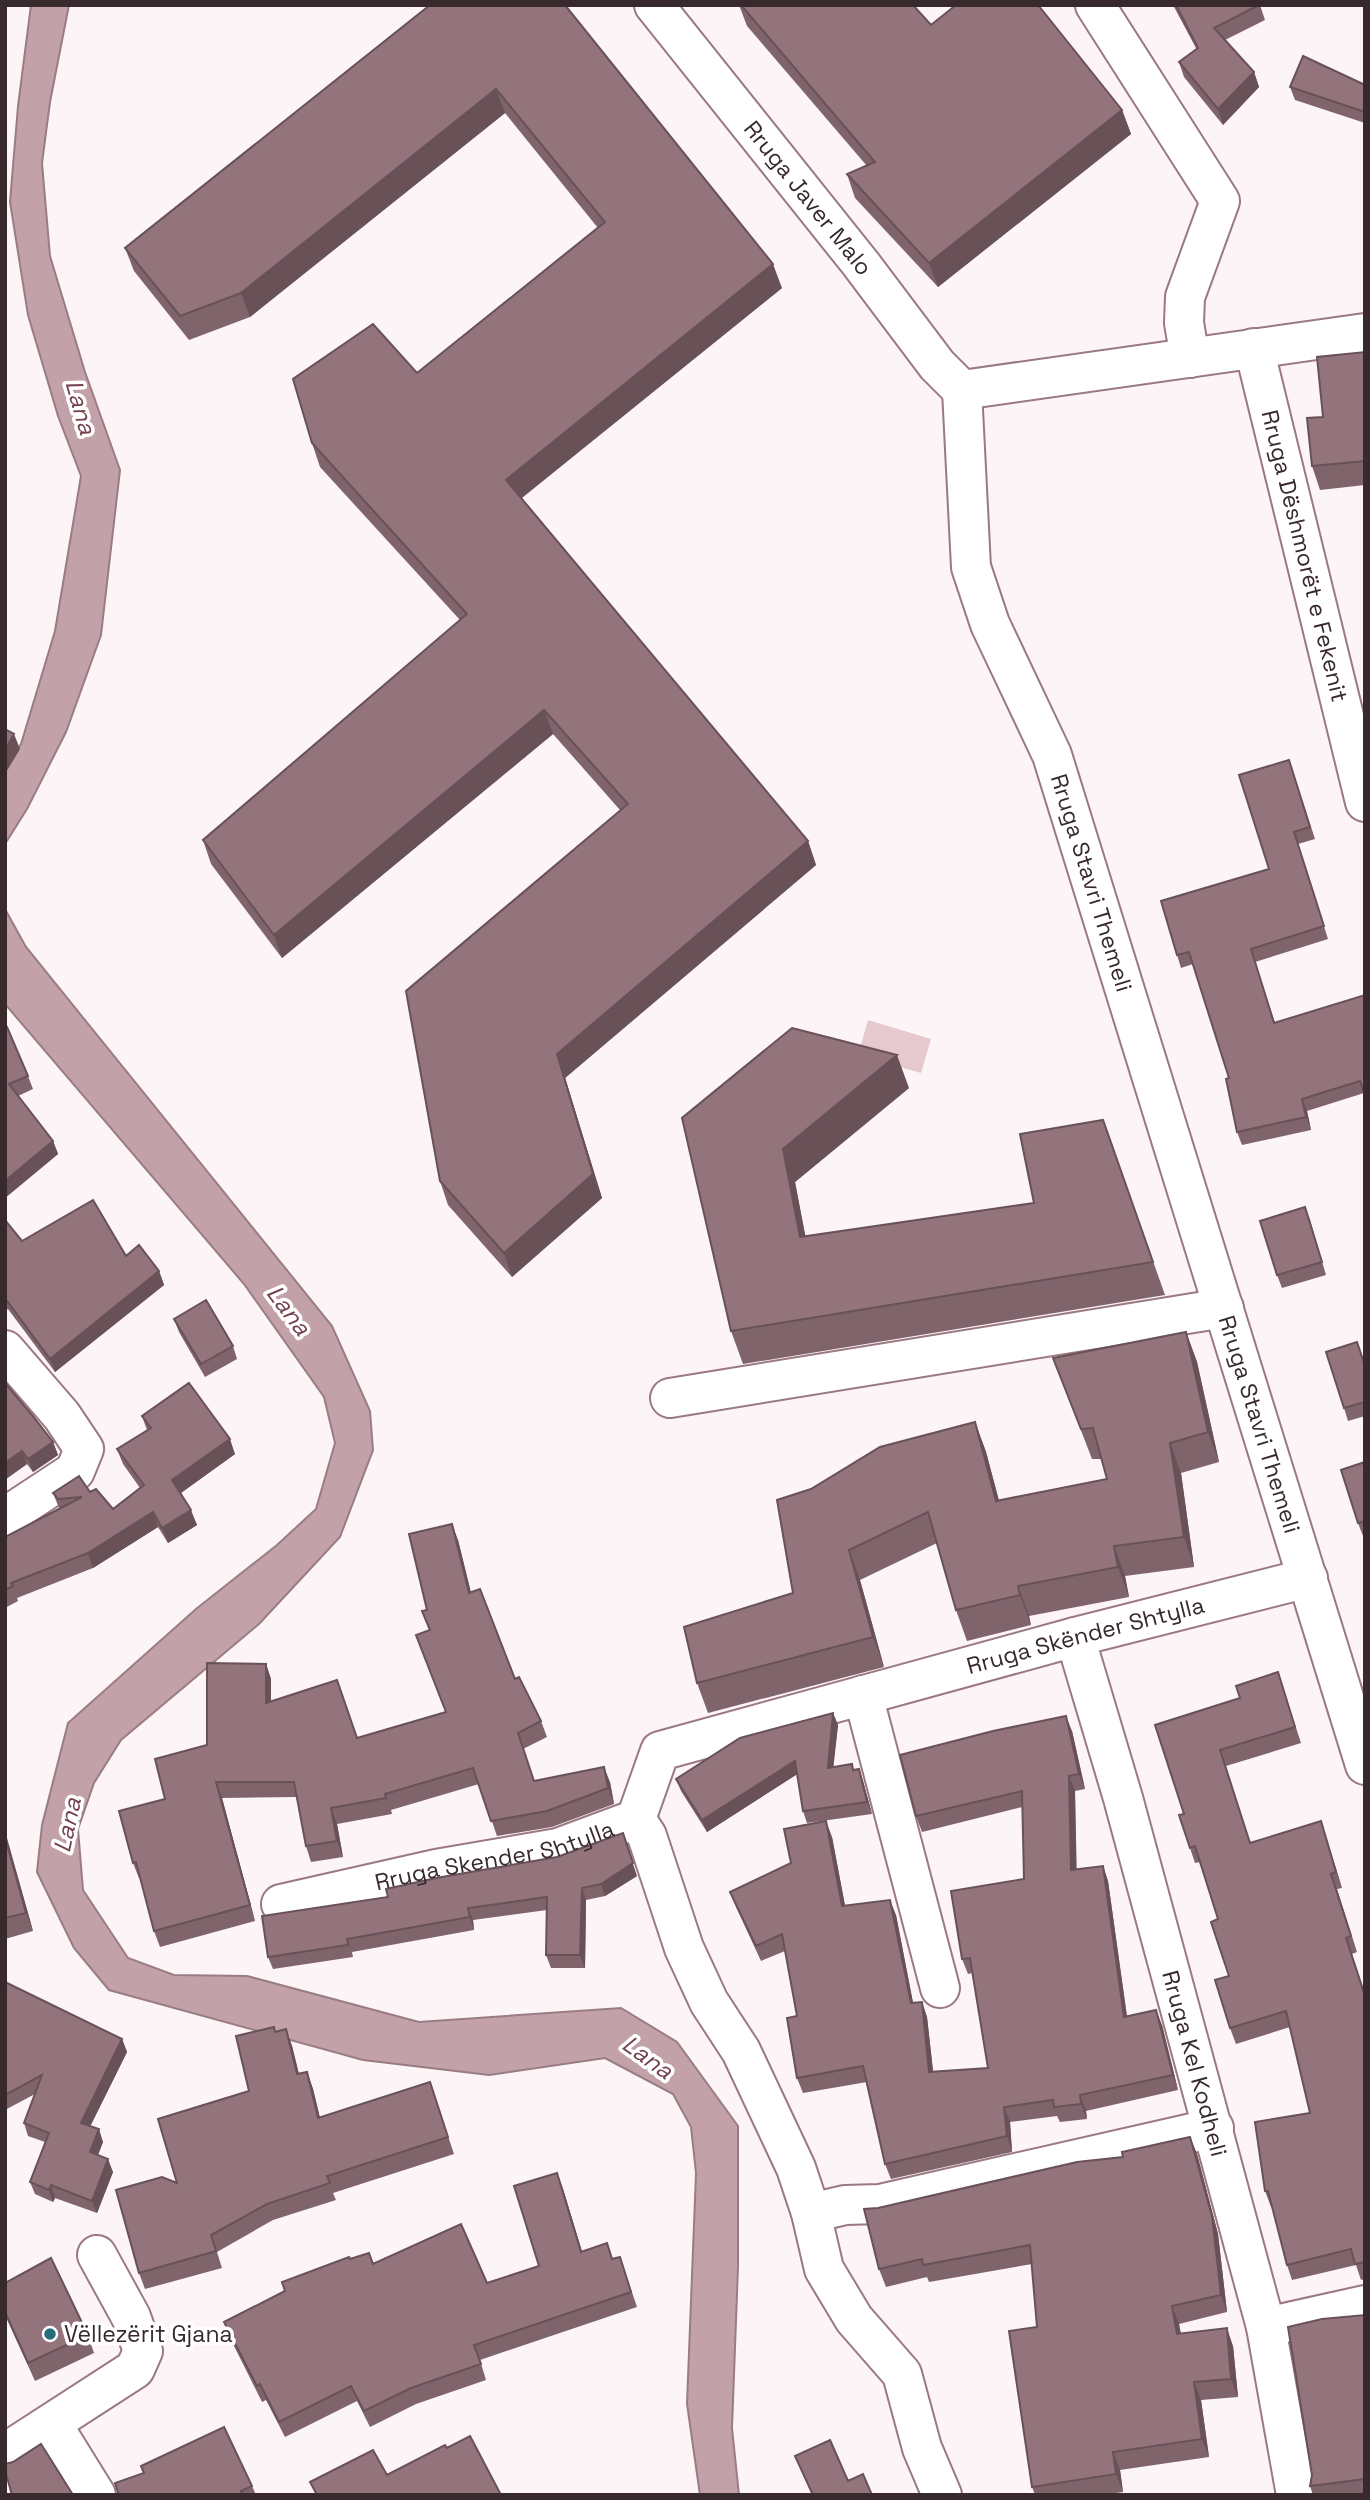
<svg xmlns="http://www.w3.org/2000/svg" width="1370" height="2500" viewBox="0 0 1370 2500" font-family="'Space Grotesk',sans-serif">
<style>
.green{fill:#e6c9cf}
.water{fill:#c3a1a8;stroke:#997d83;stroke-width:2}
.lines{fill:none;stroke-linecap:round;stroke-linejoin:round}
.minor-casing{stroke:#9a7980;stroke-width:42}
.minor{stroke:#fff;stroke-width:38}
.wall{fill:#7f646b}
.shaded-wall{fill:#685157}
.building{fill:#94747c;stroke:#685157;stroke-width:2}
.poi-dot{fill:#266d7b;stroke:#fff;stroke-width:2.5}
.labels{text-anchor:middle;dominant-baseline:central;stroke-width:7;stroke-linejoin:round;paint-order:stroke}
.street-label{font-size:23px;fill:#37292c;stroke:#fff}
.poi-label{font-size:23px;fill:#37292c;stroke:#fff;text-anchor:start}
.water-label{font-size:24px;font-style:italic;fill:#754250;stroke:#fff}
</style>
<rect width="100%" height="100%" fill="#fcf4f6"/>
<!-- green -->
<path class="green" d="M 868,1020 L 931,1039 L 921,1073 L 858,1055 Z"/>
<!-- water -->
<path class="water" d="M 31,5 L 69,5 L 50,102 L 42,163 L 50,256 L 85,372 L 120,470 L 101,635 L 66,732 L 27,809 L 5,844 L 5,767 L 21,744 L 55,631 L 81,476 L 58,416 L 28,315 L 10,202 L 18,106 Z
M 5,909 L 26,947 L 332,1326 L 370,1411 L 373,1450 L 340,1537 L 259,1624 L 121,1740 L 94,1783 L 78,1829 L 83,1890 L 128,1958 L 174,1975 L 247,1976 L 419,2022 L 621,2008 L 677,2042 L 738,2126 L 738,2267 L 732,2428 L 739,2495 L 700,2495 L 687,2404 L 696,2173 L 691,2127 L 673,2094 L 605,2058 L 489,2075 L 363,2060 L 109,1990 L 74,1948 L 37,1872 L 42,1825 L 68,1723 L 196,1609 L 277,1545 L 316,1509 L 335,1443 L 324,1397 L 244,1284 L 5,1004 Z"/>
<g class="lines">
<!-- minor casing -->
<g class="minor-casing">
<g id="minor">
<path id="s1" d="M 654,5 L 861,264 L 937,365 L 962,390"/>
<path d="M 1095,5 L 1220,201 L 1185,297 L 1184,323 L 1190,358"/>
<path id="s2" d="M 1254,348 L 1365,802"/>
<path id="s3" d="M 962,390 L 971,567 L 990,624 L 1052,755 L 1365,1765"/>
<path d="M 962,390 L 1365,333"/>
<path d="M 5,1350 L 62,1416 L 84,1449 L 75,1471 L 5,1517"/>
<path d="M 670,1398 L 1224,1308"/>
<path id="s4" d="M 1075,1637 L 1123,1798 L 1266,2327 L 1296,2495"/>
<path d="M 863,1695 L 940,1988"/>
<path d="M 636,1819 L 647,1836 L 684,1948 L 709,2002 L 741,2051 L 796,2168 L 811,2213 L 824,2269 L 854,2319 L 902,2374 L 922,2448 L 942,2495"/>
<path id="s5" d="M 636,1819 L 660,1751 L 1075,1637 L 1308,1578"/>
<path id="s6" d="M 281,1904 L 436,1869 L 558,1848 L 636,1819"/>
<path d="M 811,2213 L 845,2205 L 880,2204 L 1214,2128"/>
<path d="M 1266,2327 L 1365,2305"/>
<path d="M 52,2424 L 96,2495"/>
<path d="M 5,2453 L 135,2369 L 143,2351 L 131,2317 L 97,2255"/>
</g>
</g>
<!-- minor -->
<use href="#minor" class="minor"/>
</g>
<!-- wall -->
<path class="wall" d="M 430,5 L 782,288 L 522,498 L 808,841 L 816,865 L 565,1078 L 602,1198 L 512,1277 L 448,1205 L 440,1181 L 620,810 L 553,734 L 282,958 L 211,864 L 203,840 L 460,620 L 320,467 L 312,443 L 417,373 L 598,228 L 505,113 L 250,317 L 189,340 L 134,271 L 125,248 Z
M 739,5 L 913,5 L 931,25 L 1122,110 L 1131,134 L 938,287 L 855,198 L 847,174 L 867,166 L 747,26 Z
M 1173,5 L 1260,5 L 1265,20 L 1225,40 L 1254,72 L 1259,87 L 1223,125 L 1184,77 L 1179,62 L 1197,50 Z
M 1365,85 L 1365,123 L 1295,100 L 1290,87 Z
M 1365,352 L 1365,485 L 1320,490 L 1312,466 L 1323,417 Z
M 1289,760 L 1315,839 L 1298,844 L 1328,939 L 1255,962 L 1275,1023 L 1365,995 L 1364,1093 L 1307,1111 L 1311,1130 L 1242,1145 L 1237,1132 L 1229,1078 L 1193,964 L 1181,968 L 1177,955 L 1269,869 Z
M 5,1028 L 28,1076 L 33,1089 L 18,1096 L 53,1141 L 58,1154 L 5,1198 Z
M 909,1088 L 795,1182 L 805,1236 L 1034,1203 L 1103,1120 L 1165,1295 L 743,1364 L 731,1331 L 682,1118 Z
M 1305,1207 L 1326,1275 L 1282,1288 L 1277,1275 Z
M 5,1220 L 22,1241 L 126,1256 L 159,1271 L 164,1285 L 55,1372 L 8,1309 L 5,1311 Z
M 174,1319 L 233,1346 L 237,1359 L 205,1377 L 179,1332 Z
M 1186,1332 L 1197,1362 L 1219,1462 L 1181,1473 L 1194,1567 L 1125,1576 L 1129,1597 L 1029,1616 L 1031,1625 L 967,1641 L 956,1610 L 937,1543 L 860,1580 L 884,1667 L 708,1713 L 697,1683 L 793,1593 L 811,1489 L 975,1422 L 986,1452 L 999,1501 L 1107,1479 L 1101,1459 L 1092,1459 L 1053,1358 Z
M 1357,1342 L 1365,1364 L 1365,1416 L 1348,1421 L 1344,1408 Z
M 5,1383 L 53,1442 L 58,1455 L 33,1472 L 27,1464 L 6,1479 Z
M 142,1416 L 235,1454 L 181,1493 L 197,1525 L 168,1543 L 158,1527 L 93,1568 L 17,1598 L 18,1601 L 5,1608 L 5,1537 L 59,1508 L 53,1493 L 90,1492 L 113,1509 L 140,1488 L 123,1464 L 117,1449 L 147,1430 Z
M 1365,1462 L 1365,1535 L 1363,1536 L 1358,1523 Z
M 458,1540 L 471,1593 L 515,1679 L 541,1721 L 547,1737 L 523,1749 L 534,1781 L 610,1782 L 614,1804 L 552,1827 L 497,1836 L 479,1784 L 391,1810 L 392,1814 L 337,1824 L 343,1857 L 311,1862 L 306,1846 L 297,1797 L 222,1798 L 255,1921 L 160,1947 L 154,1931 L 140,1878 L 139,1878 L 133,1863 L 165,1799 L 207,1745 L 266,1664 L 271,1679 L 271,1702 L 357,1738 L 446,1713 L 429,1630 L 427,1610 Z
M 1278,1672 L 1301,1743 L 1226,1766 L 1250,1843 L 1321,1821 L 1342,1888 L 1337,1889 L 1357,1952 L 1352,1954 L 1365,1994 L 1365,2279 L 1361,2280 L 1356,2265 L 1292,2280 L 1287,2265 L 1272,2207 L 1271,2207 L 1265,2191 L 1310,2113 L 1290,2027 L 1236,2044 L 1230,2028 L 1229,1976 L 1218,1919 L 1200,1862 L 1195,1863 L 1190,1848 L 1184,1814 L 1240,1698 Z
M 833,1713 L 838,1725 L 833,1767 L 863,1781 L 872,1814 L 807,1823 L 803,1811 L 797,1774 L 707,1832 L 681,1791 L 676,1779 Z
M 1072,1731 L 1085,1789 L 1075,1791 L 1076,1869 L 1103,1866 L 1108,1881 L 1127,2016 L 1162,2025 L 1178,2090 L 1086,2111 L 1087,2119 L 1060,2122 L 1057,2116 L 1010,2122 L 1012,2152 L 891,2179 L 885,2164 L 867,2082 L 803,2093 L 797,2078 L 797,2016 L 785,1951 L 761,1961 L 736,1907 L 730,1892 L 791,1863 L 832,1837 L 845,1906 L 896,1915 L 913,2003 L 922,2002 L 927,2017 L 933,2072 L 988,2068 L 972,1973 L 968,1974 L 962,1959 L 1024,1879 L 1022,1807 L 922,1832 L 916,1816 Z
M 5,1833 L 33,1931 L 5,1939 L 5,1837 L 6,1839 Z
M 637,1876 L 605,1896 L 586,1900 L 585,1968 L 551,1968 L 546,1955 L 547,1910 L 473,1920 L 474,1930 L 352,1952 L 353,1957 L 273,1969 L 268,1957 L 262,1916 Z
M 5,1982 L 122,2039 L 127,2052 L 90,2126 L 103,2142 L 98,2155 L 113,2172 L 97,2213 L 55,2198 L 53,2202 L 35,2194 L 30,2182 L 45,2142 L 28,2136 L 24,2123 L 35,2094 L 5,2110 Z
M 286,2029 L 292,2046 L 299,2074 L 307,2072 L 313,2089 L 320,2118 L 430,2082 L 454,2154 L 333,2193 L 336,2200 L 273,2220 L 217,2252 L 222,2268 L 145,2289 L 139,2273 L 177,2183 L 249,2091 L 275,2032 Z
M 1190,2137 L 1197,2154 L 1218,2234 L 1227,2312 L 1179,2324 L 1181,2334 L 1233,2346 L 1238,2397 L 1201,2400 L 1209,2457 L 1120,2470 L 1123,2492 L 1102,2495 L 1035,2495 L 1032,2487 L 1037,2327 L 1032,2264 L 929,2282 L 927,2277 L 886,2287 L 879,2269 L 878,2208 L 1123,2157 Z
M 563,2189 L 582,2252 L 607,2243 L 613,2259 L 620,2257 L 637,2307 L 480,2360 L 486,2380 L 416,2404 L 370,2427 L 357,2401 L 285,2437 L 266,2400 L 262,2402 L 230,2338 L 224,2322 L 350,2259 L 373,2264 L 487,2283 L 539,2266 Z
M 5,2283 L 88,2335 L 94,2353 L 35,2381 L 5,2315 Z
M 1365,2315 L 1365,2495 L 1313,2495 L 1310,2486 Z
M 795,2456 L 848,2481 L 872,2495 L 812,2495 Z
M 141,2466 L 252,2486 L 256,2495 L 119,2495 L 144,2473 Z"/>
<!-- shaded-wall -->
<path class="shaded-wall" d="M 1254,72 L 1259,87 L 1223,125 L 1218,109 Z
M 496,89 L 505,113 L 250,317 L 241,293 Z
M 1122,110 L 1131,134 L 938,287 L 929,263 Z
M 773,264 L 782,288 L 515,503 L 506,480 Z
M 544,710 L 553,734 L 282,958 L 274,935 Z
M 14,734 L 20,749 L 5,774 L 5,750 Z
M 808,841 L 816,865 L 565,1078 L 602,1198 L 512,1277 L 504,1253 L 557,1054 Z
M 897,1055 L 909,1088 L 795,1182 L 812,1270 L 800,1237 L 783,1149 Z
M 1302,1099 L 1307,1111 L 1311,1130 L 1306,1117 Z
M 53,1141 L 58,1154 L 5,1198 L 5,1181 Z
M 1305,1207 L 1310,1220 L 1326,1275 L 1322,1262 Z
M 159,1271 L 164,1285 L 55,1372 L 50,1359 Z
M 1186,1332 L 1197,1362 L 1219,1462 L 1208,1432 Z
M 975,1422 L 986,1452 L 1007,1531 L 996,1501 Z
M 230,1439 L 235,1454 L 178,1495 L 172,1480 Z
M 53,1442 L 58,1455 L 33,1472 L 28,1459 Z
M 1170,1443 L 1181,1473 L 1194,1567 L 1184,1537 Z
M 22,1451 L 27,1464 L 6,1479 L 5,1463 Z
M 191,1510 L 197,1525 L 168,1543 L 162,1528 Z
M 153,1512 L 158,1527 L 93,1568 L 88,1553 Z
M 452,1524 L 458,1540 L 475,1609 L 469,1593 Z
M 1114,1546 L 1125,1576 L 1129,1597 L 1118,1567 Z
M 849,1550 L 860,1580 L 884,1667 L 873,1637 Z
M 1018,1586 L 1029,1616 L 1031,1625 L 1020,1595 Z
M 266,1664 L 271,1679 L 271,1719 L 266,1703 Z
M 833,1713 L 838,1725 L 832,1780 L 828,1768 Z
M 1066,1716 L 1072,1731 L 1085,1789 L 1079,1774 Z
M 795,1761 L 799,1773 L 707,1832 L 702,1820 Z
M 604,1767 L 610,1782 L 614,1804 L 608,1788 Z
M 859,1769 L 863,1781 L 872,1814 L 867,1802 Z
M 1069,1776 L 1075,1791 L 1077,1885 L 1071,1870 Z
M 216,1782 L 222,1798 L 255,1921 L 250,1905 Z
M 331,1808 L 337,1824 L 343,1857 L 337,1841 Z
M 826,1821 L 832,1837 L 848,1921 L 842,1906 Z
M 1321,1821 L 1326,1837 L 1342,1888 L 1336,1872 Z
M 5,1833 L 7,1838 L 33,1931 L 26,1913 L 5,1837 Z
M 623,1833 L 637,1876 L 605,1896 L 601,1884 Z
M 1103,1866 L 1108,1881 L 1129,2032 L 1124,2017 Z
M 582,1888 L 586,1900 L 585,1968 L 580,1955 Z
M 890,1900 L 896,1915 L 916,2018 L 911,2003 Z
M 468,1908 L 473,1920 L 474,1930 L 470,1917 Z
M 922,2002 L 927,2017 L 935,2088 L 929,2072 Z
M 1156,2010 L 1162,2025 L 1178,2090 L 1173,2075 Z
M 286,2029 L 292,2046 L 303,2091 L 297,2074 Z
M 122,2039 L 127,2052 L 86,2135 L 81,2123 Z
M 307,2072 L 313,2089 L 324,2135 L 318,2118 Z
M 1080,2095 L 1086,2111 L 1087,2119 L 1081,2104 Z
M 1004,2107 L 1010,2122 L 1012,2152 L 1007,2136 Z
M 99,2129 L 103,2142 L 94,2165 L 90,2152 Z
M 1190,2137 L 1197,2154 L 1218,2234 L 1227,2312 L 1221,2295 Z
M 108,2159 L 113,2172 L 97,2213 L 92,2201 Z
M 557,2173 L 563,2189 L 587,2268 L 581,2252 Z
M 51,2185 L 55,2198 L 53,2202 L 49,2190 Z
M 1172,2306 L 1179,2324 L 1184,2352 L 1177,2334 Z
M 1227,2328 L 1233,2346 L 1238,2397 L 1231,2379 Z
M 1194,2382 L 1201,2400 L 1209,2457 L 1202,2439 Z
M 1113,2452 L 1120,2470 L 1123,2492 L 1116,2474 Z"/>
<!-- building -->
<path class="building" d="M 430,5 L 565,5 L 773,264 L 506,480 L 808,841 L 557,1054 L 593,1174 L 504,1253 L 440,1181 L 406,991 L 628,804 L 544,710 L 274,935 L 203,840 L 467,614 L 312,443 L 293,379 L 373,324 L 417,373 L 605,222 L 496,89 L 241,293 L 180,316 L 125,248 Z
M 741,5 L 913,5 L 931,25 L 956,5 L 1038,5 L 1122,110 L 929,263 L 847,174 L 875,162 Z
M 1176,5 L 1259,5 L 1214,28 L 1254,72 L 1218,109 L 1179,62 L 1198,48 Z
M 1303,56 L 1365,85 L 1365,112 L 1290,87 Z
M 1365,352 L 1365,461 L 1312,466 L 1307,418 L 1323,417 L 1317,357 Z
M 5,729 L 14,734 L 5,750 Z
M 1289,760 L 1310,827 L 1294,832 L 1324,926 L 1251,949 L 1274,1023 L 1365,995 L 1365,1095 L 1360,1081 L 1302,1099 L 1306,1117 L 1237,1132 L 1226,1079 L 1229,1078 L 1189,952 L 1177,955 L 1161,901 L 1269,869 L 1239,775 Z
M 7,1027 L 28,1076 L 9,1084 L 53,1141 L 5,1181 L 5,1028 Z
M 792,1028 L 897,1055 L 783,1149 L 800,1237 L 1034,1203 L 1020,1134 L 1103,1120 L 1153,1262 L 731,1331 L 682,1118 Z
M 93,1200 L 126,1256 L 139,1245 L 159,1271 L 50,1359 L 5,1298 L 5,1220 L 22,1241 Z
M 1305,1207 L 1322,1262 L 1277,1275 L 1260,1221 Z
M 206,1300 L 233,1346 L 201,1364 L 174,1319 Z
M 1186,1332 L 1208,1432 L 1170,1443 L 1184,1537 L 1114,1546 L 1118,1567 L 1018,1586 L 1020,1595 L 956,1610 L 928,1512 L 849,1550 L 873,1637 L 697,1683 L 684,1627 L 793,1593 L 777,1500 L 811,1489 L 880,1447 L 975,1422 L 996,1501 L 1107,1479 L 1093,1428 L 1081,1429 L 1053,1358 Z
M 1357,1342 L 1365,1366 L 1365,1402 L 1344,1408 L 1326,1352 Z
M 5,1383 L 32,1415 L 53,1442 L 28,1459 L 22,1451 L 5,1463 Z
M 189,1383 L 230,1439 L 172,1480 L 191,1510 L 162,1528 L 153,1512 L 88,1553 L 11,1583 L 13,1586 L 5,1590 L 5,1537 L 82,1497 L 58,1499 L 53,1493 L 79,1476 L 90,1492 L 96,1489 L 113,1509 L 144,1485 L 117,1449 L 151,1428 L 142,1416 Z
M 1365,1462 L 1365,1521 L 1358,1523 L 1341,1470 Z
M 452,1524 L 469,1593 L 480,1589 L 515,1679 L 519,1677 L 541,1721 L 518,1733 L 534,1781 L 604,1767 L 608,1788 L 547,1811 L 491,1821 L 473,1768 L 385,1794 L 386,1798 L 331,1808 L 337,1841 L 306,1846 L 294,1782 L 216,1782 L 250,1905 L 154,1931 L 136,1862 L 133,1863 L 119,1811 L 165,1799 L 155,1759 L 207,1745 L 207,1663 L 266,1664 L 266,1703 L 337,1680 L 357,1738 L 446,1712 L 416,1635 L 430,1630 L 422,1611 L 427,1610 L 409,1534 Z
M 1278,1672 L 1295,1727 L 1220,1750 L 1250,1843 L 1321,1821 L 1336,1872 L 1331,1874 L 1351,1936 L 1346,1938 L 1365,1996 L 1365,2262 L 1355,2264 L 1351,2249 L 1287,2265 L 1268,2191 L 1265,2191 L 1255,2122 L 1310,2113 L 1286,2011 L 1230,2028 L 1215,1980 L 1229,1976 L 1211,1922 L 1218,1919 L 1195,1846 L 1190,1848 L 1179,1815 L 1184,1814 L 1155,1725 L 1240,1698 L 1236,1686 Z
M 833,1713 L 828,1768 L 852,1764 L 853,1770 L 859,1769 L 867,1802 L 803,1811 L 795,1761 L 702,1820 L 676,1779 L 740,1738 Z
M 1066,1716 L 1079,1774 L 1069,1776 L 1071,1870 L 1103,1866 L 1124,2017 L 1156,2010 L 1173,2075 L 1080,2095 L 1081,2104 L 1054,2107 L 1053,2100 L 1004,2107 L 1007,2136 L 885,2164 L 863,2066 L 797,2078 L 787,2018 L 797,2016 L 782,1934 L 756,1946 L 730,1892 L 791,1863 L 784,1829 L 826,1821 L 842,1906 L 890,1900 L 911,2003 L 922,2002 L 929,2072 L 988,2068 L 970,1958 L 962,1959 L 951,1891 L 1024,1879 L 1022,1791 L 916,1816 L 900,1755 L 993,1731 Z
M 623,1833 L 633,1863 L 601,1884 L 582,1888 L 580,1955 L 546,1955 L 547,1897 L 468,1908 L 470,1917 L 347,1939 L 348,1945 L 268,1957 L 262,1916 L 388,1897 L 386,1889 L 436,1878 L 557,1857 Z
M 5,1837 L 26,1913 L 5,1918 Z
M 5,1982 L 122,2039 L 81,2123 L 99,2129 L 90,2152 L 108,2159 L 92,2201 L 51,2185 L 49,2190 L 30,2182 L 49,2133 L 24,2123 L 42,2075 L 5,2095 Z
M 274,2027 L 275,2032 L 286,2029 L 297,2074 L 307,2072 L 318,2118 L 430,2082 L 448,2137 L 327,2176 L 330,2183 L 267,2204 L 211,2235 L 216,2251 L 139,2273 L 116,2190 L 162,2177 L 177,2183 L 158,2119 L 249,2091 L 236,2036 Z
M 1190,2137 L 1212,2216 L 1221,2295 L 1172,2306 L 1177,2334 L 1227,2328 L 1231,2379 L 1194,2382 L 1202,2439 L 1113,2452 L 1116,2474 L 1032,2487 L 1009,2331 L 1037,2327 L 1030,2245 L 923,2265 L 922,2259 L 879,2269 L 864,2209 L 878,2208 L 1077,2162 L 1123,2157 L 1122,2152 Z
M 557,2173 L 581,2252 L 607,2243 L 612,2259 L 620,2257 L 631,2292 L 474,2345 L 481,2364 L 411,2388 L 364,2411 L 351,2386 L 279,2422 L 260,2384 L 257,2386 L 224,2322 L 285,2291 L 282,2282 L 349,2257 L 350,2259 L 369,2253 L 373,2264 L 461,2224 L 487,2283 L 539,2266 L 514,2186 Z
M 51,2258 L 88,2335 L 28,2363 L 5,2312 L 5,2283 Z
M 1365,2315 L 1365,2479 L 1310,2486 L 1312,2475 L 1288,2327 L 1322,2319 Z
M 224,2427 L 252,2486 L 241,2491 L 243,2495 L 119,2495 L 115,2483 L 144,2473 L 141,2466 Z
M 470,2436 L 501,2495 L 317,2495 L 310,2482 L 373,2450 L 387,2475 L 445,2445 L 447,2448 Z
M 830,2440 L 848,2481 L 863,2474 L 872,2495 L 813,2495 L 795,2456 Z
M 41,2444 L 73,2495 L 12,2495 L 5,2470 L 5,2464 L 13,2462 Z"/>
<!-- markers -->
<circle class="poi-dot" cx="50" cy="2334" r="7"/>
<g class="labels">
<!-- street labels -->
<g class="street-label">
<text stroke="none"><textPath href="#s1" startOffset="247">Rruga Javer Malo</textPath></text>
<text stroke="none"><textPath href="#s2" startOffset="214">Rruga Dëshmorët e Fekenit</textPath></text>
<text stroke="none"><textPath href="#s3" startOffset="516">Rruga Stavri Themeli</textPath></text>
<text stroke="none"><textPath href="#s3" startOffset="1083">Rruga Stavri Themeli</textPath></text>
<text stroke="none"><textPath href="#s5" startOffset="513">Rruga Skënder Shtylla</textPath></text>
<text stroke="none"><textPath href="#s6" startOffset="219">Rruga Skender Shtylla</textPath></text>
<text stroke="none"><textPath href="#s4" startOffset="443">Rruga Kel Kodheli</textPath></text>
</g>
<!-- poi labels -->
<g class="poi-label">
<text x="64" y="2334">Vëllezërit Gjana</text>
</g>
<!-- water labels -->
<g class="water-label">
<text transform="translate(81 407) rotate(74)">Lana</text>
<text transform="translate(289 1310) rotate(53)">Lana</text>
<text transform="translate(67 1825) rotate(-78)">Lana</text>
<text transform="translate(648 2057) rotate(36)">Lana</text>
</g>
</g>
<!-- border -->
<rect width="1370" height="2500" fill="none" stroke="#37292c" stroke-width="14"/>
</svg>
